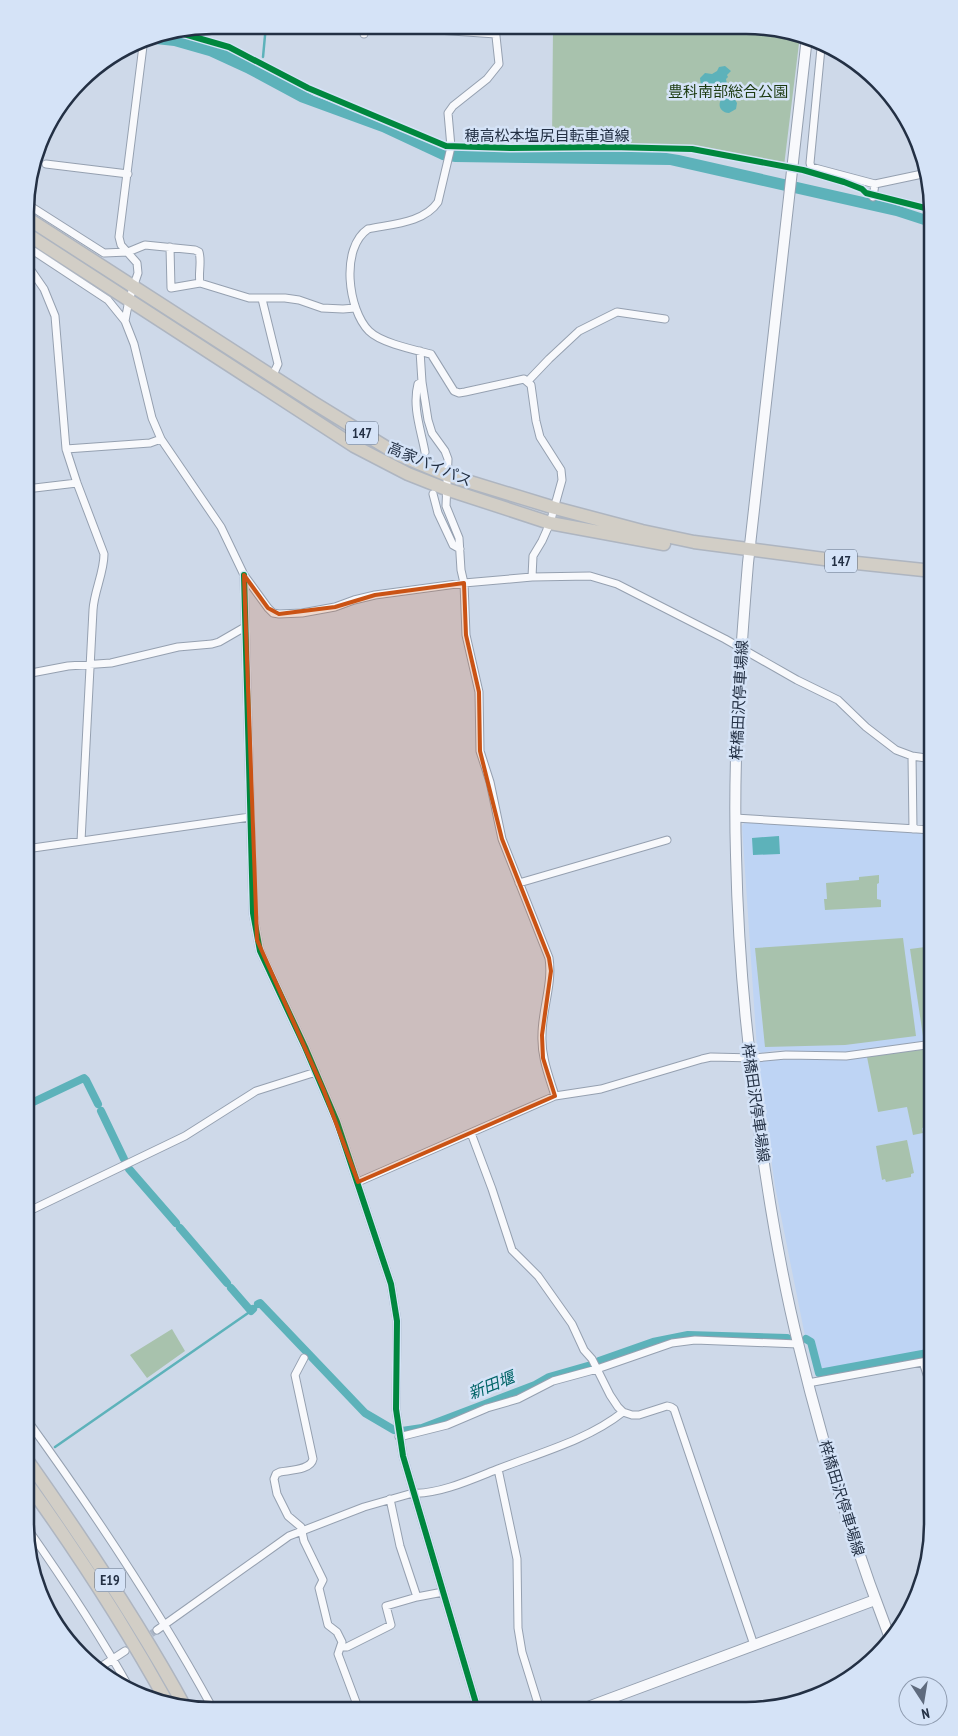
<svg xmlns="http://www.w3.org/2000/svg" width="958" height="1736" viewBox="0 0 958 1736" font-family="'PT Sans Narrow','Noto Sans JP',sans-serif">
<style>
.built{fill:#bed4f4}
.green{fill:#a8c2ad}
.water{fill:#5db2ba}
.lines{fill:none;stroke-linecap:round;stroke-linejoin:round}
.stream{stroke:#5db2ba;stroke-width:2.5}
.canal{stroke:#5db2ba;stroke-width:8}
.street-tunnel{stroke:#acb7c8;stroke-width:7;stroke-dasharray:7 3.5;stroke-linecap:butt}
.street-casing{stroke:#95a0b0;stroke-width:9}
.secondary-casing{stroke:#95a0b0;stroke-width:12}
.highway-casing{stroke:#aeb5c0;stroke-width:15}
.street{stroke:#f8f9fc;stroke-width:7}
.secondary{stroke:#f8f9fc;stroke-width:10}
.highway{stroke:#d2cec6;stroke-width:12}
.cycleway-casing{stroke:#d5e3f7;stroke-width:9}
.cycleway{stroke:#00873e;stroke-width:6}
.marked{fill:#ca5314;fill-opacity:0.2;stroke:#ca5314;stroke-width:4;stroke-linejoin:round}
.labels{text-anchor:middle;dominant-baseline:central;stroke-width:5;stroke-linejoin:round;paint-order:stroke}
.shield{fill:#d5e3f7;stroke:#58667a;stroke-width:1}
.shield-label{font-size:14px;font-weight:bold;fill:#233044}
.park-label{font-size:15px;fill:#1c3a10;stroke:#d5e3f7}
.street-label{font-size:15px;fill:#233044;stroke:#d5e3f7}
.water-label{font-size:16px;font-style:italic;fill:#006467;stroke:#d5e3f7}
.rim{fill:none;stroke:#233044;stroke-width:2.5}
</style>
<rect width="100%" height="100%" fill="#ced9e9"/>
<!-- built -->
<path class="built" d="M 745,822 L 933,834 L 933,1041 L 843,1054 L 777,1050 L 761,1053 L 757,1049 L 742,826 Z
M 933,1047 L 933,1350 L 820,1369 L 812,1338 L 805,1336 L 775,1186 L 757,1061 L 816,1058 L 843,1060 Z"/>
<!-- green -->
<path class="green" d="M 553,27 L 782,29 L 800,35 L 784,166 L 692,147 L 552,143 Z
M 879,875 L 879,883 L 877,884 L 877,899 L 881,900 L 881,907 L 825,910 L 824,899 L 827,899 L 826,883 L 859,880 L 859,877 Z
M 903,938 L 916,1036 L 845,1045 L 765,1047 L 755,948 Z
M 933,946 L 933,1034 L 923,1036 L 910,949 Z
M 933,1048 L 933,1125 L 922,1128 L 923,1133 L 913,1135 L 907,1107 L 878,1112 L 867,1057 Z
M 907,1140 L 914,1173 L 911,1174 L 911,1177 L 886,1182 L 885,1179 L 882,1180 L 876,1146 Z
M 172,1329 L 185,1351 L 147,1378 L 130,1355 Z"/>
<!-- water -->
<path class="water" d="M 168,34 L 204,42 L 226,50 L 266,69 L 314,96 L 376,118 L 448,150 L 660,152 L 679,155 L 890,203 L 933,217 L 933,228 L 896,216 L 670,165 L 455,162 L 442,160 L 382,132 L 300,102 L 246,73 L 209,56 L 174,46 L 137,42 L 141,39 Z
M 725,66 L 731,71 L 727,75 L 728,77 L 726,79 L 727,84 L 724,91 L 726,96 L 734,98 L 737,103 L 736,109 L 729,113 C 720,112 717,105 722,98 L 720,93 L 712,91 L 709,86 L 706,87 L 706,85 L 701,86 L 700,78 L 705,73 L 712,74 L 717,71 L 719,67 Z
M 779,836 L 780,854 L 753,855 L 752,838 Z"/>
<g class="lines">
<!-- stream -->
<path class="stream" d="M 263,57 L 266,25
M 55,1447 L 251,1311"/>
<!-- canal -->
<path class="canal" d="M 25,1106 L 84,1078 L 86,1080 L 98,1104
M 101,1111 L 124,1159
M 129,1169 L 176,1223
M 180,1228 L 227,1283
M 231,1288 L 251,1311 L 253,1309
M 258,1304 L 260,1303 L 365,1413 L 394,1430
M 806,1339 L 811,1342 L 819,1373 L 933,1352
M 599,1361 L 653,1342 L 688,1335 L 787,1338
M 402,1431 L 422,1428 L 535,1385 L 549,1377 L 591,1365"/>
<!-- street-tunnel -->
<path class="street-tunnel" d="M 125,1651 L 157,1630"/>
<!-- street casing -->
<g class="street-casing">
<path id="street" d="M 378,26 L 496,34
M 495,27 L 499,64 L 487,79 L 453,106 L 448,113 L 451,147 L 438,202 C 424,223 391,224 368,229 C 340,248 348,310 369,331 C 381,343 415,350 431,354 L 454,391 L 459,393 L 465,392 L 524,379 L 531,385 L 536,421 L 540,437 L 561,470 L 562,480 L 550,523 L 542,541 L 533,556 L 532,577
M 364,34 L 364,26
M 807,40 L 814,42 L 821,48 L 810,163 L 811,167 L 875,184 L 927,173
M 131,45 L 143,47
M 46,164 L 128,174
M 873,197 L 875,184
M 27,204 L 104,253 L 128,252 L 145,245 L 195,250 L 199,252 C 202,262 198,273 200,283 L 249,298 L 285,298 L 299,300 L 322,308 L 343,309 L 355,308
M 26,246 L 108,300 L 125,321 L 134,344 L 152,418 L 161,439 L 221,527 L 244,575 L 268,608 L 273,613 L 279,614 L 302,613 L 335,607 L 354,600 L 375,595 L 464,583 L 532,577 L 590,576 L 617,584 L 725,639 L 797,680 L 838,700 L 866,727 L 896,750 L 912,756 L 933,759
M 170,247 L 171,288 L 200,283
M 26,263 L 44,289 L 55,316 L 66,449 L 77,483 L 104,554 C 104,573 94,591 93,610 C 89,687 85,764 81,841
M 262,299 L 278,364 L 272,377
M 125,321 L 129,300 L 138,273 L 137,263 L 121,245 L 119,237 L 144,38
M 420,351 L 422,382 L 428,420 L 432,433 L 445,451 L 448,459 L 446,506 L 459,538 L 461,570 L 464,583 L 466,635 L 479,692 L 480,751 L 490,782 L 502,839 L 549,958 C 553,984 542,1009 542,1035 C 541,1057 549,1076 555,1096
M 528,381 L 549,359 L 579,331 L 617,312 L 665,319
M 422,382 L 418,384 C 412,407 421,430 425,452
M 66,449 L 150,443 L 161,439
M 26,489 L 77,483
M 433,494 L 438,513 L 453,545 L 460,549
M 244,575 L 253,913 L 260,951 L 305,1047 L 337,1122 L 391,1284 L 397,1321 L 396,1409 L 403,1456 L 478,1710
M 26,674 L 68,666 L 111,663 L 178,647 L 212,644 L 219,642 L 245,627
M 912,756 L 913,829
M 735,818 L 933,830
M 26,849 L 250,817
M 519,883 L 667,840
M 471,1133 L 492,1189 L 512,1250 L 538,1276 L 572,1324 L 584,1350 L 592,1359 L 610,1395 L 618,1407 L 623,1412 L 632,1415 L 639,1415 L 667,1406 L 671,1407 L 674,1409 L 754,1645
M 358,1182 L 555,1096 L 601,1089 L 702,1059 L 711,1057 L 755,1058 L 786,1055 L 846,1056 L 933,1044
M 25,1213 L 185,1136 L 256,1091 L 316,1072
M 304,1358 L 295,1375 L 313,1459 C 311,1470 290,1470 280,1472 L 276,1474 L 274,1479 L 277,1494 L 288,1516 L 301,1527 L 304,1541 L 323,1580 L 319,1588 L 328,1625 L 337,1632 L 342,1642 L 338,1654 L 359,1710
M 923,1362 L 933,1393
M 808,1383 L 933,1360
M 25,1417 C 94,1512 157,1606 213,1709
M 399,1437 L 447,1425 L 487,1408 L 518,1399 L 553,1381 L 597,1369 L 672,1343 L 695,1340 L 798,1344
M 498,1469 L 517,1559 L 518,1628 L 522,1652 L 540,1710
M 390,1499 L 400,1546 L 417,1597
M 25,1525 C 63,1579 99,1633 131,1691
M 157,1630 L 289,1536 L 364,1507 L 413,1493 C 438,1495 475,1478 498,1469 C 539,1453 588,1440 623,1412
M 341,1647 L 347,1647 L 391,1625 L 386,1606 L 417,1597 L 443,1592
M 96,1670 L 125,1651"/>
</g>
<!-- secondary casing -->
<g class="secondary-casing">
<path id="secondary" d="M 807,37 L 748,563 C 740,660 733,757 736,855 C 738,947 746,1038 759,1129 C 769,1202 781,1275 799,1347 C 823,1447 854,1545 891,1641
M 577,1711 L 875,1600"/>
</g>
<!-- highway casing -->
<g class="highway-casing">
<path id="highway" d="M 27,218 L 314,403 L 397,454 L 447,475 L 555,508 L 642,531 L 694,542 L 847,562 L 933,571
M 27,234 L 354,446 L 408,474 L 446,489 L 550,523 L 664,544
M 25,1457 C 83,1539 138,1621 186,1709
M 25,1480 C 77,1552 125,1626 168,1704"/>
</g>
<!-- street -->
<use href="#street" class="street"/>
<!-- secondary -->
<use href="#secondary" class="secondary"/>
<!-- highway -->
<use href="#highway" class="highway"/>
<!-- cycleway casing -->
<g class="cycleway-casing">
<path id="cycleway" d="M 177,32 L 229,47 L 308,88 L 446,146 L 511,148 L 611,147 L 692,149 L 803,170 L 844,182 L 862,189 L 866,193 L 933,210
M 244,575 L 253,913 L 260,951 L 305,1047 L 337,1122 L 391,1284 L 397,1321 L 396,1409 L 403,1456 L 478,1710"/>
</g>
<!-- cycleway -->
<use href="#cycleway" class="cycleway"/>
</g>
<!-- marked area -->
<path class="marked" d="M 244,575 L 268,608 L 279,614 L 335,607 L 375,595 L 464,583 L 466,635 L 479,692 L 480,751 L 502,839 L 549,958 L 551,971 L 542,1035 L 543,1058 L 555,1096 L 358,1182 L 324,1091 L 257,940 Z"/>
<g class="labels">
<!-- shield labels -->
<g class="shield">
<rect x="346" y="421.5" width="32" height="23" rx="4"/>
<rect x="825" y="549.5" width="32" height="23" rx="4"/>
<rect x="95" y="1568.5" width="30" height="23" rx="4"/>
</g>
<g class="shield-label">
<text x="362" y="433">147</text>
<text x="841" y="561">147</text>
<text x="110" y="1580">E19</text>
</g>
<!-- park labels -->
<g class="park-label">
<text x="728" y="91">豊科南部総合公園</text>
</g>
<!-- street labels -->
<g class="street-label">
<text x="547" y="135">穂高松本塩尻自転車道線</text>
<text transform="translate(430 464) rotate(23)">高家バイパス</text>
<text transform="translate(739 700) rotate(-87)">梓橋田沢停車場線</text>
<text transform="translate(756 1103) rotate(82)">梓橋田沢停車場線</text>
<text transform="translate(842 1498) rotate(73)">梓橋田沢停車場線</text>
</g>
<!-- water labels -->
<g class="water-label">
<text transform="translate(491 1385) rotate(-22)">新田堰</text>
</g>
</g>
<!-- crop -->
<path d="M0 0H958V1736H0ZM212 34H746A178 178 0 0 1 924 212V1524A178 178 0 0 1 746 1702H212A178 178 0 0 1 34 1524V212A178 178 0 0 1 212 34Z" fill="#d5e3f7" fill-rule="evenodd"/>
<path class="rim" d="M212 34H746A178 178 0 0 1 924 212V1524A178 178 0 0 1 746 1702H212A178 178 0 0 1 34 1524V212A178 178 0 0 1 212 34Z"/>
<!-- north arrow -->
<g transform="translate(923 1701) rotate(168)"><circle r="24" fill="#d5e3f7" stroke="#8e9baf"/>
<path d="M0-4L9 19L0 12L-9 19Z" fill="#5f6b7e"/>
<text y="-8" font-size="14" font-weight="bold" text-anchor="middle" fill="#233044">N</text>
</g>
</svg>
